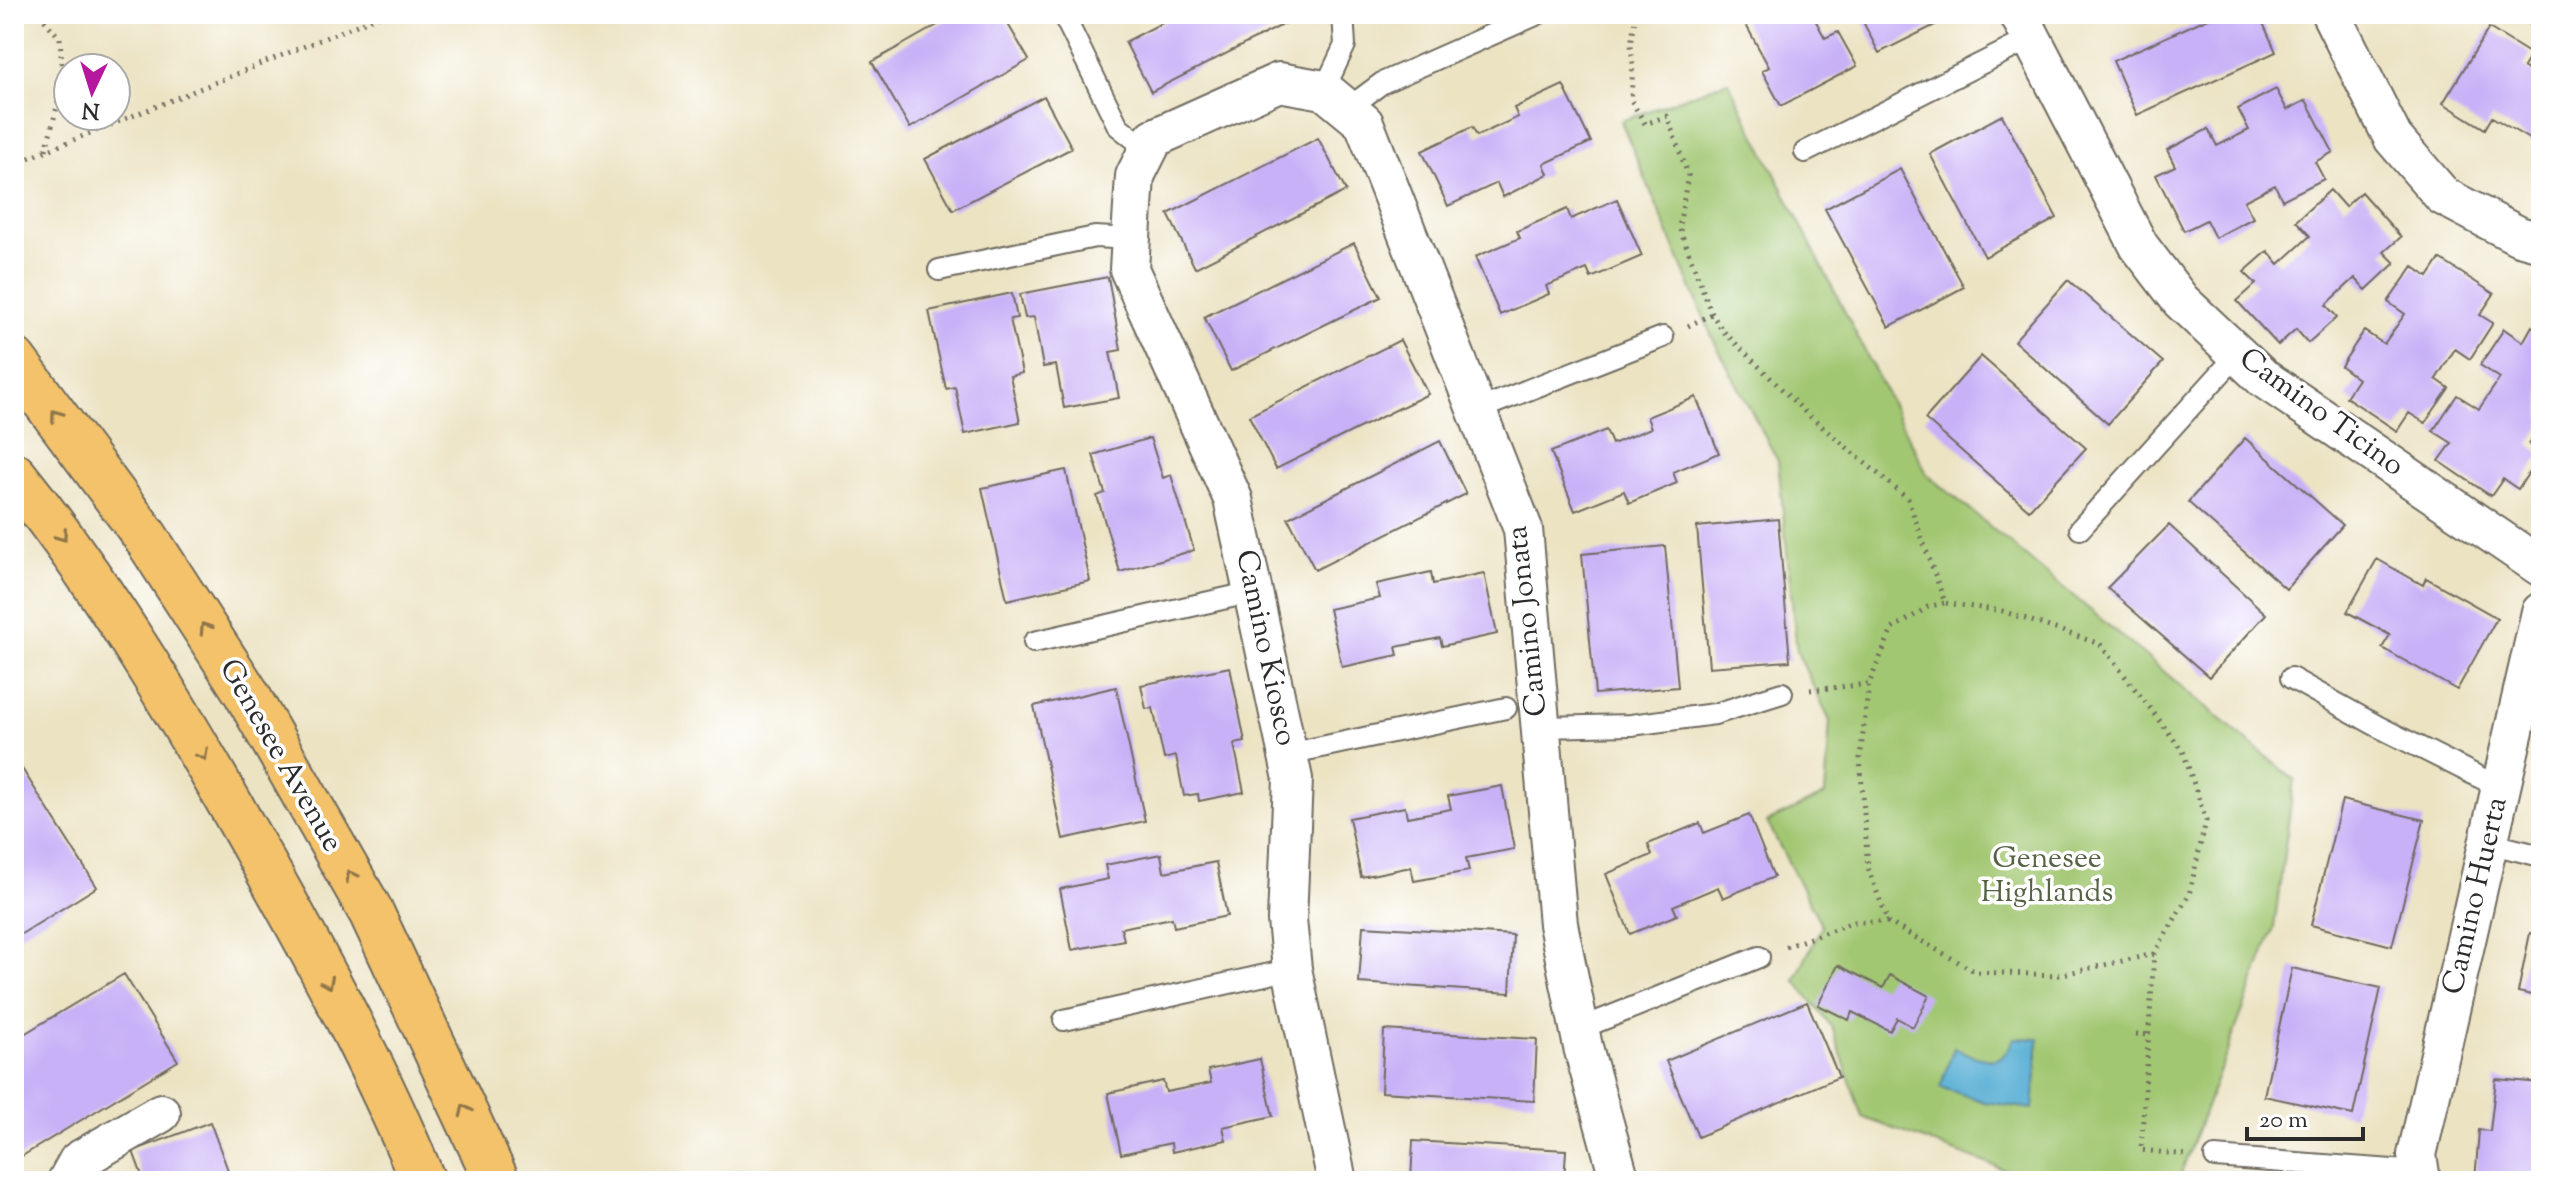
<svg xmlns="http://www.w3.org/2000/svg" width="2555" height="1195" viewBox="0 0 2555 1195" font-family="'Sorts Mill Goudy',serif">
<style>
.green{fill:#a2c772;stroke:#66794e;stroke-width:2}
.water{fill:#58afd5;stroke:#426d80;stroke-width:2}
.building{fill:#c8b1f7}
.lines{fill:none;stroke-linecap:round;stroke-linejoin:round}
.service-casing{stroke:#6f6b60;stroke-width:24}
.minor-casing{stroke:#6f6b60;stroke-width:42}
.primary-casing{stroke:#6f6b60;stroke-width:48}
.path{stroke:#6f6b60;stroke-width:5;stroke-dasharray:2 6;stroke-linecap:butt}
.service{stroke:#fff;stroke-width:20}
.minor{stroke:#fff;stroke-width:38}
.primary{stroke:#f3c26a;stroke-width:44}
.oneway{stroke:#8f764a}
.labels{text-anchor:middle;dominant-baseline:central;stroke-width:7;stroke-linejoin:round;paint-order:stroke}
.street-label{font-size:30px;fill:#2b2b2b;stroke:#fff}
.park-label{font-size:30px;fill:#556244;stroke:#fff}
</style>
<rect width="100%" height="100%" fill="#fff"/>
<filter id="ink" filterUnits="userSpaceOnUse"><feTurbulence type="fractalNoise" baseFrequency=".0125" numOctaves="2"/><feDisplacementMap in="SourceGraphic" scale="16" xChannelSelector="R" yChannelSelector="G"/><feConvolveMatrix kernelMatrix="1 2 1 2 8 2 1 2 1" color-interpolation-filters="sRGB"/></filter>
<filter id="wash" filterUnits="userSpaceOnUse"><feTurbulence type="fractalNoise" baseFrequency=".006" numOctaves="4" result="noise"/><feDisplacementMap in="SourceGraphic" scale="32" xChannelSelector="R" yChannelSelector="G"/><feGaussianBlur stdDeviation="1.8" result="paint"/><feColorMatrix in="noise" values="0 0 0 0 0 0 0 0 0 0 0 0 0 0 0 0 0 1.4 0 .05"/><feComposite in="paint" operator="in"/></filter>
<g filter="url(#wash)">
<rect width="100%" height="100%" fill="#ece3c3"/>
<!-- green -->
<path class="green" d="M 1728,81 L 1927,474 L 2294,780 L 2274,928 L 2178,1181 L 2029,1179 L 1862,1117 L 1832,1027 L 1795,980 L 1822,926 L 1767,822 L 1825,795 L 1830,721 L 1797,652 L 1778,461 L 1713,339 L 1621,121 Z"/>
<!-- water -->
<path class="water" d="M 2014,1038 L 2039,1039 L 2033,1109 L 1985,1102 L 1940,1087 L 1954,1048 C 1980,1058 2001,1072 2014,1038 Z"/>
<g id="blocks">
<!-- building -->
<path class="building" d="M 957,14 L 1002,14 L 1029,60 L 910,128 L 872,62 Z
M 1179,14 L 1296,14 L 1298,17 L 1151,92 L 1125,42 Z
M 1740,14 L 1812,14 L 1825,38 L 1838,32 L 1857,66 L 1781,106 L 1762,71 L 1769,67 Z
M 1868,14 L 1957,14 L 1879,53 L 1861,18 Z
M 2217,14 L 2259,14 L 2276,52 L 2137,115 L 2113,61 Z
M 2513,14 L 2541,14 L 2541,31 Z
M 2489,28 L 2531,54 L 2523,67 L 2541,78 L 2541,146 L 2492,117 L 2485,129 L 2443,103 Z
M 1563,85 L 1591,142 L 1544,164 L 1548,174 L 1503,197 L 1497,183 L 1448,206 L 1422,151 L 1472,127 L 1477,136 L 1518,117 L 1514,108 Z
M 2276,89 L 2287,110 L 2306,100 L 2333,152 L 2315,162 L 2324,179 L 2282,200 L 2275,185 L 2244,201 L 2253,218 L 2215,238 L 2206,220 L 2184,231 L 2156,175 L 2175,166 L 2167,150 L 2208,129 L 2217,146 L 2249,130 L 2238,109 Z
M 1044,96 L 1072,148 L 953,210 L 925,159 Z
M 2002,115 L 2057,218 L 1985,257 L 1930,154 Z
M 1318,138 L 1346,191 L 1195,268 L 1168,214 Z
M 1900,169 L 1964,287 L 1889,327 L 1825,209 Z
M 2330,190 L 2345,207 L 2361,192 L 2401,237 L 2384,252 L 2395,263 L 2366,290 L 2355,278 L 2326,305 L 2337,317 L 2308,343 L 2296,329 L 2278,345 L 2237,301 L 2256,284 L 2244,272 L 2268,251 L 2279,264 L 2310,236 L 2296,221 Z
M 1617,199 L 1642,256 L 1591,278 L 1587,269 L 1546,286 L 1549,294 L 1500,315 L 1475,257 L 1520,238 L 1517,231 L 1567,209 L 1571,219 Z
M 1354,243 L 1381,297 L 1231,371 L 1204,317 Z
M 2440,259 L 2494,294 L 2480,315 L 2493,323 L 2470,359 L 2455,349 L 2436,379 L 2449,388 L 2425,423 L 2409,413 L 2397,431 L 2346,397 L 2358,379 L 2341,366 L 2364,331 L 2384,344 L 2405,314 L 2388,302 L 2413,266 L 2428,277 Z
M 1108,277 L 1121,350 L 1110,352 L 1119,398 L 1064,408 L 1056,365 L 1043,367 L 1034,317 L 1025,318 L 1020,294 Z
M 2068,280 L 2163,362 L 2108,424 L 2014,341 Z
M 1012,293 L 1017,318 L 1010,319 L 1022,373 L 1010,376 L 1020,422 L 965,434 L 955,387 L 946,389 L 929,311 Z
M 2532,326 L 2541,332 L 2541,426 L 2529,444 L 2541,454 L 2518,489 L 2503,479 L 2491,496 L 2439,461 L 2452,443 L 2433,431 L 2457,395 L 2479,409 L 2500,378 L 2480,365 L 2504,329 L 2523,342 Z
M 1400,340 L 1428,394 L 1276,469 L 1249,416 Z
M 1981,356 L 2086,448 L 2029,510 L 1925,419 Z
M 1696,397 L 1719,453 L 1673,472 L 1677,483 L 1629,503 L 1624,491 L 1575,511 L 1551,452 L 1606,430 L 1612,444 L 1651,428 L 1647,417 Z
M 1150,438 L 1163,478 L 1171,475 L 1194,550 L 1120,572 L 1097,496 L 1105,493 L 1093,455 Z
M 2245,438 L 2343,525 L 2286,589 L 2188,502 Z
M 1440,441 L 1466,494 L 1315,570 L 1288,518 Z
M 1066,470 L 1090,581 L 1007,600 L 982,488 Z
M 1778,519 L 1790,661 L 1709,667 L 1697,527 Z
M 2169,525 L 2266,614 L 2209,677 L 2107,588 Z
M 1665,546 L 1678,687 L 1595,694 L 1582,554 Z
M 2377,559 L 2423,585 L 2426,578 L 2497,618 L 2457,690 L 2382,648 L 2390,635 L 2347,612 Z
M 1431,572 L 1433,584 L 1484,573 L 1497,634 L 1442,646 L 1440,638 L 1396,647 L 1398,655 L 1342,667 L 1329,609 L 1380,598 L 1376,584 Z
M 1230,667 L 1245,742 L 1234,744 L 1244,792 L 1199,801 L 1198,794 L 1184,796 L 1176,756 L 1164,759 L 1153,708 L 1146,709 L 1141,685 Z
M 1116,687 L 1145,821 L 1063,839 L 1034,706 Z
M 14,756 L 97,887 L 18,936 L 14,931 Z
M 1502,786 L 1514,849 L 1466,858 L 1469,871 L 1414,881 L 1411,867 L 1361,877 L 1349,818 L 1405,807 L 1407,817 L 1451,809 L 1448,796 Z
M 2342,800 L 2424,820 L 2392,946 L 2311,925 Z
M 1749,815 L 1774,877 L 1723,898 L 1718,887 L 1673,906 L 1677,915 L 1630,934 L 1606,874 L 1652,855 L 1648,844 L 1700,823 L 1704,833 Z
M 1161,854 L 1164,872 L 1216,862 L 1227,916 L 1174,927 L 1172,918 L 1121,928 L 1124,940 L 1072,950 L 1060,889 L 1108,879 L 1105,865 Z
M 1363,926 L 1513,935 L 1510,993 L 1359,983 Z
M 2530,933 L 2541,936 L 2541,997 L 2518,992 Z
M 1838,965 L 1883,988 L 1890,975 L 1929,996 L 1913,1027 L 1897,1018 L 1890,1031 L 1852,1012 L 1849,1020 L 1818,1005 Z
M 2292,968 L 2381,988 L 2353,1115 L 2264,1096 Z
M 124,974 L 178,1061 L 14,1161 L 14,1040 Z
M 1807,1002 L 1839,1077 L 1698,1137 L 1666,1061 Z
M 1384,1030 L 1537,1039 L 1534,1101 L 1381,1092 Z
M 1260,1059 L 1273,1116 L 1223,1127 L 1226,1140 L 1172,1152 L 1171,1143 L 1121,1154 L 1108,1093 L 1163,1081 L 1166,1092 L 1211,1083 L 1208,1070 Z
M 2496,1079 L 2541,1083 L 2541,1181 L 2475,1181 L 2479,1130 L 2490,1131 Z
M 210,1122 L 232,1181 L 144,1181 L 133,1151 Z
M 1413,1141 L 1566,1150 L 1564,1181 L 1411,1181 Z"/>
</g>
</g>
<g filter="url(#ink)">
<use href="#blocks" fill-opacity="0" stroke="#6f6b60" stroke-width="2"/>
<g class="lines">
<!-- service casing -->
<g class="service-casing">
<path id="service" d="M 1063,14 L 1118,126 L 1148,150
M 1324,90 L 1345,45 L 1343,14
M 1347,109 L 1382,83 L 1538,14
M 1805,152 L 2032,38
M 939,270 L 1095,237 L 1131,239
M 1477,410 L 1663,337
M 2080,529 L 2238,354
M 1034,642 L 1253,592
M 2291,678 L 2379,727 L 2501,788
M 1540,727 L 1631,725 L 1715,714 L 1782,693
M 1288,754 L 1506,708
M 2488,843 L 2541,856
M 1064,1020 L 1292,969
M 1579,1029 L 1759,957
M 2215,1157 L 2420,1172"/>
</g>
<!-- minor casing -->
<g class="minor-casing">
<path id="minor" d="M 2019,14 L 2139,246 L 2181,301 L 2263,378 L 2541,567
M 2331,14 L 2393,138 L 2443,196 L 2519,236 L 2541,242
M 67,1181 L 78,1161 L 161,1113
M 1337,1181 L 1292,969 L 1287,920 L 1293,779 L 1233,499 L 1129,269 L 1135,176 L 1154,138 L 1279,82 L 1324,90 L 1364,123 L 1523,529 L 1558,924 L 1583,1047 L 1620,1181
M 2421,1181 L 2417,1155 L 2541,612"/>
</g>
<!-- primary casing -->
<g class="primary-casing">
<path id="primary" d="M 14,360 L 145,536 L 245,691 L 371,912 L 497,1181
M 14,475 C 105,588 180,715 251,841 C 313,951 375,1064 423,1181"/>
</g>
<!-- path -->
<path class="path" d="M 39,14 L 60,38 L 63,83 L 46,150
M 1636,14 L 1631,44 L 1633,64 L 1631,100 L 1645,124 L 1667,116 L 1688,175 L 1679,227 L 1712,314 L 1722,330 L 1807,414 L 1908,499 L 1945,603 L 2002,611 L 2100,644 L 2183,751 L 2206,821 L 2189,895 L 2154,954 L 2141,1150 L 2186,1155
M 14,164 L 384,14
M 1688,326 L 1712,314
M 1944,603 L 1928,607 L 1892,629 L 1869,684 L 1860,758 L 1868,868 L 1888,922 L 1976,972 L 2059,975 L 2154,954
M 1810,690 L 1869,684
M 1786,947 L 1853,922 L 1888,922
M 2136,1034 L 2149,1035"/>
<!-- service -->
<use href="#service" class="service"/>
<!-- minor -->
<use href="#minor" class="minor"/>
<!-- primary -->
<use href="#primary" class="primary"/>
</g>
<!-- one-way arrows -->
<defs><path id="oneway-chevron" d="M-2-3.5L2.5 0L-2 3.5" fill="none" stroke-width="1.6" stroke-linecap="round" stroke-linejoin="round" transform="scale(2)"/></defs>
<g class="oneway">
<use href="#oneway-chevron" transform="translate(56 415) rotate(-126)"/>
<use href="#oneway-chevron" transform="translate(62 536) rotate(54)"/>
<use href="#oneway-chevron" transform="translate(205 628) rotate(-123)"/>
<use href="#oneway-chevron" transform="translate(203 755) rotate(61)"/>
<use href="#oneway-chevron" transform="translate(351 876) rotate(-120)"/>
<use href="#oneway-chevron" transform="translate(328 983) rotate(63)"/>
<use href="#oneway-chevron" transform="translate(465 1110) rotate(-115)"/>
</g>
</g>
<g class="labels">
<!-- street labels -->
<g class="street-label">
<text transform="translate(2321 413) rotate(36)">Camino Ticino</text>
<text transform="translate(1528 621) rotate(-96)">Camino Jonata</text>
<text transform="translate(1265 648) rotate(78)">Camino Kiosco</text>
<text transform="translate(280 756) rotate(60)">Genesee Avenue</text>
<text transform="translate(2476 896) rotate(-77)">Camino Huerta</text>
</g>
<!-- park labels -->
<g class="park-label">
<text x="2047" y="859">Genesee<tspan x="2047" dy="34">Highlands</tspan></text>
</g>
</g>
<!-- margin -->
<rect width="2555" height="1195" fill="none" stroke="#fff" stroke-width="48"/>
<!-- north arrow -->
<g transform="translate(92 92) rotate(184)"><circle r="38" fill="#ffffff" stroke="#aaaaaa" stroke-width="2"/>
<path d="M0-6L14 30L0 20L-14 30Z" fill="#b5179e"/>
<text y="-12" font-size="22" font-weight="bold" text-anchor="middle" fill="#2b2b2b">N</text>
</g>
<!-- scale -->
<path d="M2247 1127v12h116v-12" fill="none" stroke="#2b2b2b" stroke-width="4"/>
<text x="2259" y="1127" font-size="24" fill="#2b2b2b" stroke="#ffffff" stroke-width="6" paint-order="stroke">20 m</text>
</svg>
